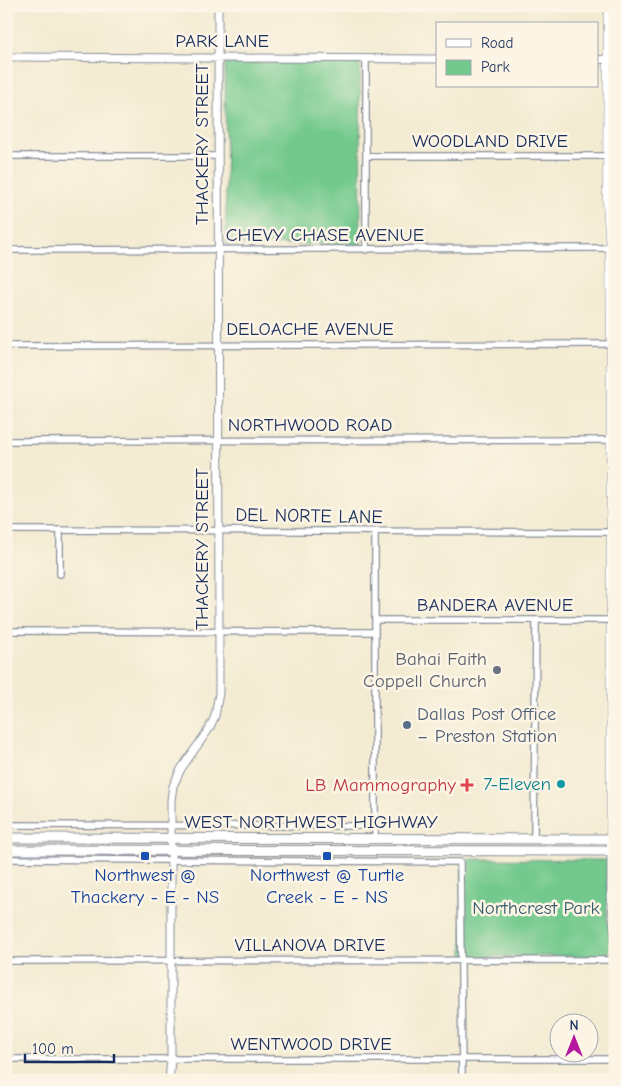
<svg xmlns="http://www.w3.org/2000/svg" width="621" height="1086" viewBox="0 0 621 1086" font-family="'Comic Neue',sans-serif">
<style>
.green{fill:#73c98d;stroke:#477c76}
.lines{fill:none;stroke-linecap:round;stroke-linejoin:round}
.minor-casing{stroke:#878d98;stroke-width:8}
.tertiary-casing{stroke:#878d98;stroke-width:9}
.secondary-casing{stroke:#878d98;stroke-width:9}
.primary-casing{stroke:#878d98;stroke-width:11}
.minor{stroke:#fff;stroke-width:5.5}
.tertiary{stroke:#fff;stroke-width:7}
.secondary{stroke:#fff;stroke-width:8}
.primary{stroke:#fff;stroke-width:9}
.worship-dot{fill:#6b7280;stroke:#fcf5e5;stroke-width:2}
.service-dot{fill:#5c6f8a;stroke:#fcf5e5;stroke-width:2}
.culture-dot{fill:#0f9aa8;stroke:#fcf5e5;stroke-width:2}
.health-dot{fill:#e0444e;stroke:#fcf5e5;stroke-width:2}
.transit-dot{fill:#1a4fb4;stroke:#fcf5e5;stroke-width:2}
.labels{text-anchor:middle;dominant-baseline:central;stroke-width:5;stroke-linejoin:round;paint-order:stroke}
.street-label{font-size:19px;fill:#1b2f5e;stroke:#fcf5e5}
.worship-label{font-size:19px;fill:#5b616d;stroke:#fcf5e5;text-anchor:end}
.service-label{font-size:19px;fill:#4e5e75;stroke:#fcf5e5;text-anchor:start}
.culture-label{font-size:19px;fill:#0d838f;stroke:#fcf5e5;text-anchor:end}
.health-label{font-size:19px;fill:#be3a42;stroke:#fcf5e5;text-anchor:end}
.transit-label{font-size:19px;fill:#164399;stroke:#fcf5e5}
.park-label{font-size:19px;fill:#355d6c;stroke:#fcf5e5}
</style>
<rect width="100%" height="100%" fill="#fcf5e5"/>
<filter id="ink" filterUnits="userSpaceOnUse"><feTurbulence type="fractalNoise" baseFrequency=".02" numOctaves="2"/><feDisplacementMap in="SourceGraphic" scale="10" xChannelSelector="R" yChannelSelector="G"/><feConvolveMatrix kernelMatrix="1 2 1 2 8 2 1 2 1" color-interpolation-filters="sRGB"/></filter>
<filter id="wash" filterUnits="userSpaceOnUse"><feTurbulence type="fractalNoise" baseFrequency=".0096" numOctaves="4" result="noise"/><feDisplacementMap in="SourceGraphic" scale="20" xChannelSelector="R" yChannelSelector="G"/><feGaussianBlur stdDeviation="1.12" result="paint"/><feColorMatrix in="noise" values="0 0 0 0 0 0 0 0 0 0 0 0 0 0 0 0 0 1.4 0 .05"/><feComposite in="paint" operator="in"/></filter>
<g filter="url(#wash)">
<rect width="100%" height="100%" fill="#f3ebd2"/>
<!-- green -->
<path class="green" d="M 360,62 L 361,244 L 226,245 L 225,63 Z
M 462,859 L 607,860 L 607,919 L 610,929 L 609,956 L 463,957 Z"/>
</g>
<g filter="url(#ink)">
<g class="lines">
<!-- minor casing -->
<g class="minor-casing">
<path id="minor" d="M 366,58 L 366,250
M 6,156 L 218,156
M 366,156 L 615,156
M 6,250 L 615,248
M 6,346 L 615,344
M 6,441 L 615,440
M 6,530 L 612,532
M 60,530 L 60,574
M 375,532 L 375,838
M 375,620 L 615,620
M 6,631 L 375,632
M 6,825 L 375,826
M 534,838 L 536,621
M 6,859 L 460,862 L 462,1080
M 6,961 L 615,960
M 6,1059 L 615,1059"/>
</g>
<!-- tertiary casing -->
<g class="tertiary-casing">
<path id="tertiary" d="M 6,57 L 437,59
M 597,60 L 615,58
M 611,851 L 611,893 L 615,938
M 169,1080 L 171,1059 L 171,800 L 173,786 L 181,769 L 209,729 L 215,716 L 219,693 L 218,6"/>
</g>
<!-- secondary casing -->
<g class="secondary-casing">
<path id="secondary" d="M 608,6 L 607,202 L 610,249 L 611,344 L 611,851"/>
</g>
<!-- primary casing -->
<g class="primary-casing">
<path id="primary" d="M 6,838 L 615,839
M 6,850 L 615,851"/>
</g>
<!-- minor -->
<use href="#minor" class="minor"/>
<!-- tertiary -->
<use href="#tertiary" class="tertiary"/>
<!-- secondary -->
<use href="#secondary" class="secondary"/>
<!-- primary -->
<use href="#primary" class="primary"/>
</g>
</g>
<!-- markers -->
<circle class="worship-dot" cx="497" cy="670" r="5"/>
<circle class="service-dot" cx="407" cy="725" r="5"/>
<circle class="culture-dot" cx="561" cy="784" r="5"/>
<path class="health-dot" d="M464.5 777.5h5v5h5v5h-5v5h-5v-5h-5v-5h5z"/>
<g class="transit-dot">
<rect x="140" y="851" width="10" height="10" rx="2.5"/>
<rect x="322" y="851" width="10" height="10" rx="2.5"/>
</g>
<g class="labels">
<!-- street labels -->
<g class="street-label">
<text x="222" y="41">PARK LANE</text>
<text x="490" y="141">WOODLAND DRIVE</text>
<text transform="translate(202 144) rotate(-90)">THACKERY STREET</text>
<text x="325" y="235">CHEVY CHASE AVENUE</text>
<text x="310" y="329">DELOACHE AVENUE</text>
<text x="310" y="425">NORTHWOOD ROAD</text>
<text transform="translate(309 516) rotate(1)">DEL NORTE LANE</text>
<text transform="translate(202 549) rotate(-90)">THACKERY STREET</text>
<text x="495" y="605">BANDERA AVENUE</text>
<text x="311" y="822">WEST NORTHWEST HIGHWAY</text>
<text x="310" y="945">VILLANOVA DRIVE</text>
<text x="311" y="1044">WENTWOOD DRIVE</text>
</g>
<!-- worship labels -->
<g class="worship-label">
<text x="487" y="659">Bahai Faith<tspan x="487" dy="22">Coppell Church</tspan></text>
</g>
<!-- service labels -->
<g class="service-label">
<text x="417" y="714">Dallas Post Office<tspan x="417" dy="22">– Preston Station</tspan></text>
</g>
<!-- culture labels -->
<g class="culture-label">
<text x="551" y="784">7-Eleven</text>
</g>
<!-- health labels -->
<g class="health-label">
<text x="456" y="785">LB Mammography</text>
</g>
<!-- transit labels -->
<g class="transit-label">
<text x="145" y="875">Northwest @<tspan x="145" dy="22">Thackery - E - NS</tspan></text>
<text x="327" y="875">Northwest @ Turtle<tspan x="327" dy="22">Creek - E - NS</tspan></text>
</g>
<!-- park labels -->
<g class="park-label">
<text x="536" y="908">Northcrest Park</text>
</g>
</g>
<!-- margin -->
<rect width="621" height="1086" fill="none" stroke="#fcf5e5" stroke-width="25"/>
<!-- legend -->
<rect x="436" y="22" width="162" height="65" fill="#fcf5e5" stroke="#a2a6af"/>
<rect x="446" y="39" width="25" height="8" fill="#ffffff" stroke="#a2a6af"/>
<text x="481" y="48" font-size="15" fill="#1b2f5e">Road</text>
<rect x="446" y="60" width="25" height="15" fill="#73c98d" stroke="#a2a6af"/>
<text x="481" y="72" font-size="15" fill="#1b2f5e">Park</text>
<!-- north arrow -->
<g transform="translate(574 1038)"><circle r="24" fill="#fcf5e5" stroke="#a2a6af"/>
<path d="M0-4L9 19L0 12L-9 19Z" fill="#b5179e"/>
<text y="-8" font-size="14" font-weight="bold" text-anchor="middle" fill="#1b2f5e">N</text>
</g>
<!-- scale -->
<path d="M25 1054v8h89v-8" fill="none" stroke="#1b2f5e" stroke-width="2.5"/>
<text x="32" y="1054" font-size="15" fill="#1b2f5e" stroke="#fcf5e5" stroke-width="4" paint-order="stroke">100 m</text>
</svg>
